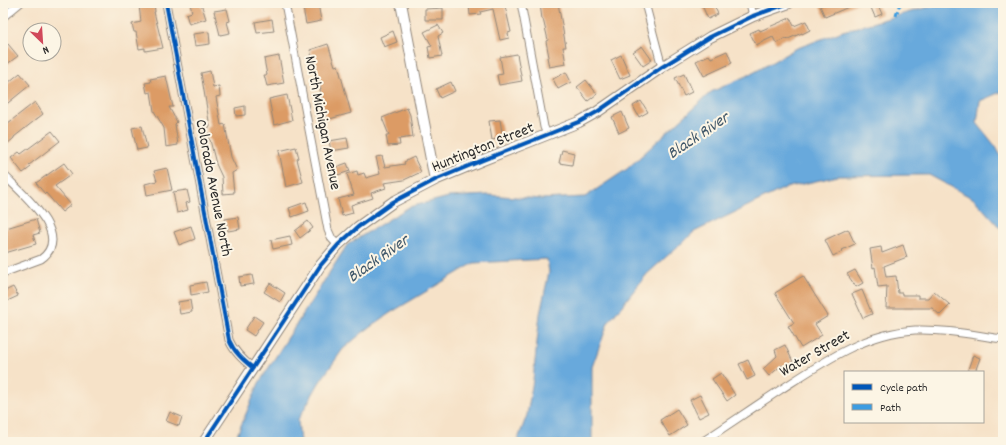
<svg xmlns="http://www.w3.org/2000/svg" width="1006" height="445" viewBox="0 0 1006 445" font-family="Dekko,sans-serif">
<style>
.water{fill:#68a9dc;stroke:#4a6a84}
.building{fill:#dc9b65}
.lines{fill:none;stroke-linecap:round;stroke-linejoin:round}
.street-casing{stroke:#90867a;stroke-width:9}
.secondary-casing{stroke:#90867a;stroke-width:12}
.street{stroke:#fff;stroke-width:7}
.secondary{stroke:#fff;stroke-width:10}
.quiet{stroke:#3d9ce1;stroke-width:3;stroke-dasharray:6 3;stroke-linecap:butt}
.cycleway-casing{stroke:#fcf5e5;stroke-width:6}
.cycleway{stroke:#0057b8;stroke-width:4}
.labels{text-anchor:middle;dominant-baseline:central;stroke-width:4;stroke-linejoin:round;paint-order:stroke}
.street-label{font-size:16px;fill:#2b2b2b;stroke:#fcf5e5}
.water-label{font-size:17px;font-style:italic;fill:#405769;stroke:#fcf5e5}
</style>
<rect width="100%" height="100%" fill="#fcf5e5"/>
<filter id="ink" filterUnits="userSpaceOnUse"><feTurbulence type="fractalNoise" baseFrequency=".025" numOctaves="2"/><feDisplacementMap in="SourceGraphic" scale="8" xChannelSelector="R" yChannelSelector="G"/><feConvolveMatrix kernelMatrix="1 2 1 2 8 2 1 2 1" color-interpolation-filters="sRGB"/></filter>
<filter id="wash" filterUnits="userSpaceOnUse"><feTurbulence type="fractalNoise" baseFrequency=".012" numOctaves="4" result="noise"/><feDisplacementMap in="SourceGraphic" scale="16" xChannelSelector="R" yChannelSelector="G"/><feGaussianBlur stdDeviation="0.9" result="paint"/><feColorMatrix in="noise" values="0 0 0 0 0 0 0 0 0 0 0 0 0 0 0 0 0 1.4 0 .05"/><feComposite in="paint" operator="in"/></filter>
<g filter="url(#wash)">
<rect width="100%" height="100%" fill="#f6e2c8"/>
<!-- water -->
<path class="water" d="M 947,3 L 1003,3 L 1003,91 L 980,101 L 977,123 L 996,147 L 1003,160 L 1003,231 L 974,199 L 929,175 L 919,175 L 838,176 L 785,188 L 694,232 L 647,274 L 608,323 L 592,367 L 592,442 L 517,442 L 527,415 L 533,380 L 540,314 L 549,272 L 547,259 L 474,263 L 390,313 L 362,333 L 343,349 L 319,383 L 298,420 L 300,442 L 234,442 L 259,383 L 347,245 L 409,207 L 449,197 L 488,195 L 541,199 L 585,197 L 627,169 L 711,92 L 753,73 L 795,49 L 843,31 L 921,9 Z"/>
<g id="blocks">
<!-- building -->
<path class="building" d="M 154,3 L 155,12 L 154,12 L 163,48 L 145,51 L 145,48 L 139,49 L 136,32 L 134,32 L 132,24 L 141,22 L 139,5 Z
M 194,3 L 201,3 L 206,19 L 189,24 L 186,14 L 192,12 L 190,4 Z
M 302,3 L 318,3 L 321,21 L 306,24 Z
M 485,3 L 506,3 L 506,6 L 505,6 L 511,32 L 508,33 L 509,38 L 500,40 L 493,9 L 480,12 L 481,14 L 470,15 L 469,4 Z
M 545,3 L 558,3 L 566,47 L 563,47 L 566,64 L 549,67 L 547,57 L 549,57 L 546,41 L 548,40 L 543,19 L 542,19 L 540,4 Z
M 701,3 L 713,3 L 718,14 L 708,19 Z
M 827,3 L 858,3 L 825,17 L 820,6 Z
M 869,3 L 877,3 L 882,14 L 875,17 Z
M 443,8 L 443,20 L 425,20 L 425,9 Z
M 227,9 L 230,21 L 227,22 L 230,33 L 220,35 L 214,11 Z
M 790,18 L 794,26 L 806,21 L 810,30 L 802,34 L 802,33 L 788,39 L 787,38 L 776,43 L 773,37 L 756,45 L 750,33 L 759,29 L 760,31 Z
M 272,19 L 274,31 L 257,33 L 255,22 Z
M 438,25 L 443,33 L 438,36 L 442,56 L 430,58 L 428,47 L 432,46 L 424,32 Z
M 393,31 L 397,42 L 384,47 L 380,37 Z
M 209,32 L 210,44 L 195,46 L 193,34 Z
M 8,44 L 18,56 L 3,67 L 3,48 Z
M 328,44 L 335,66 L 338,65 L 351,113 L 326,120 L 320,89 L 321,89 L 310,50 Z
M 642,46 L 652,60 L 643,66 L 633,52 Z
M 727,51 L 732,63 L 704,76 L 696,61 L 709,55 L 711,58 Z
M 517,54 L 522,81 L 499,85 L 497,75 L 503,74 L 500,57 Z
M 621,55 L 630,75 L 620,79 L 611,60 Z
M 279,56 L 284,83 L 267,86 L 264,75 L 267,75 L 264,59 Z
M 210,71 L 213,87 L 219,86 L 220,96 L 216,97 L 221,125 L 225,124 L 231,157 L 237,170 L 232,173 L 234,193 L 223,194 L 222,177 L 216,164 L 210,140 L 209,140 L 207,127 L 210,127 L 201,73 Z
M 566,72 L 571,82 L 558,89 L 553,79 Z
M 20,73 L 30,85 L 3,107 L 3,87 Z
M 684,74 L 692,92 L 684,96 L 675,78 Z
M 166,76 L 173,107 L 169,107 L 177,122 L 175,124 L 178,145 L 166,147 L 164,128 L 154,111 L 151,92 L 147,93 L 145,83 L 151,82 L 150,79 Z
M 586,80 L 597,94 L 588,101 L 577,87 Z
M 451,82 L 455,91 L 440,98 L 436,89 Z
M 287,95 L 292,120 L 274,125 L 269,99 Z
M 641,101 L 648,112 L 639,117 L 633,106 Z
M 35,102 L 43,114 L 14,137 L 14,138 L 6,145 L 3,141 L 3,127 Z
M 245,106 L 245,115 L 236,116 L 235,108 Z
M 407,108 L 410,115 L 413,137 L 399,139 L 400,145 L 388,146 L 386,135 L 389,135 L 382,118 Z
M 622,112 L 629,128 L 619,133 L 612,117 Z
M 500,120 L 503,138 L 492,140 L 489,121 Z
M 142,126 L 147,148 L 137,150 L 132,128 Z
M 52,131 L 60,141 L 29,165 L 31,167 L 23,173 L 11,158 L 19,152 L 21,154 Z
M 347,138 L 349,148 L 331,151 L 329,141 Z
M 296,147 L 299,158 L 297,159 L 303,182 L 286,187 L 279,151 Z
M 562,150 L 574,153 L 572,165 L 559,163 Z
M 382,156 L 385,167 L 405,164 L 404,162 L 414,157 L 421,172 L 404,180 L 384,183 L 386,188 L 371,193 L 373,198 L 351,205 L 353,213 L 342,216 L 338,199 L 354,195 L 347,174 L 357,171 L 358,175 L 364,173 L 366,178 L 380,174 L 376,157 Z
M 64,163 L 72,174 L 55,186 L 71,205 L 62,212 L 46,193 L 45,194 L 36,183 Z
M 347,163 L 350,171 L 335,176 L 333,168 Z
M 167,168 L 172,190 L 147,195 L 145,184 L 157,181 L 154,171 Z
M 187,190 L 190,202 L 186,203 L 188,210 L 177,213 L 173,192 Z
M 306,202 L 309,211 L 292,217 L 289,208 Z
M 238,217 L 240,229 L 228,231 L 225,219 Z
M 36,219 L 40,233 L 33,235 L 36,244 L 5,253 L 3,246 L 3,229 Z
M 308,221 L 313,228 L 300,238 L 295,231 Z
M 191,226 L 195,239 L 179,245 L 174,232 Z
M 848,229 L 855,244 L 842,250 L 843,251 L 833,256 L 825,240 Z
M 290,236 L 292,245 L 273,249 L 271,240 Z
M 903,245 L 907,257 L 884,266 L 886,277 L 896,276 L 898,293 L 902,293 L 902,295 L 918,295 L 918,298 L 928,298 L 934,291 L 950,305 L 940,315 L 932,308 L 886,308 L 887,286 L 878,287 L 875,267 L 873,268 L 870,249 L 881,247 L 882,253 Z
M 855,270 L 863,283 L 856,287 L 847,274 Z
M 252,275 L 254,284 L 240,286 L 239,277 Z
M 803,276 L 828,316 L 815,324 L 822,335 L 801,348 L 788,326 L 794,323 L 775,293 Z
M 206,282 L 208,292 L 191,295 L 190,285 Z
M 270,283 L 285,293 L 280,302 L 264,292 Z
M 13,287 L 18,296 L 3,303 L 3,292 Z
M 862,290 L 872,314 L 863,318 L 852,294 Z
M 190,300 L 192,312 L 180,314 L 178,302 Z
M 254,316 L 263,322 L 254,336 L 245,330 Z
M 785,345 L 793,362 L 783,367 L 782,365 L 769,376 L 763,369 L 777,356 L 775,350 Z
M 973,355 L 980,358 L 975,372 L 967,372 Z
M 748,360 L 755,376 L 747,380 L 739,364 Z
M 721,373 L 735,395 L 727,401 L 712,379 Z
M 700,395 L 709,413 L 699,418 L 690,400 Z
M 677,409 L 687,425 L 670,436 L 660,420 Z
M 170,412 L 182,417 L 179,426 L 166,421 Z"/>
</g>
</g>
<g filter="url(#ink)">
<use href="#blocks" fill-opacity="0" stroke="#90867a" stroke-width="1"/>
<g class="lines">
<!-- street casing -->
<g class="street-casing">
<path id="street" d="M 166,3 L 229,340 C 234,352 243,360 253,368
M 285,3 L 328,230 L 332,239 L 338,245
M 521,3 L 544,127 L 547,134
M 645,3 L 662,67
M 750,3 L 753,16
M 3,17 L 20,3
M 3,174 C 20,192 75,235 41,259 L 3,273
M 702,442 C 728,425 754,407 780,390 C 822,363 864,333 915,330 C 945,329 974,335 1003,339"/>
</g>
<!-- secondary casing -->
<g class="secondary-casing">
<path id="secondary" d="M 401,3 L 435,180
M 204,442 L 320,266 L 338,245 L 358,227 L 393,202 L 435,180 L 483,160 L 579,122 L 597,112 L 662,67 L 710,37 L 753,16 L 789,3"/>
</g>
<!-- street -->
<use href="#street" class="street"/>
<!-- secondary -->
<use href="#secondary" class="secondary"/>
<!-- quiet -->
<path class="quiet" d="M 896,16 L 899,6 L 902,3"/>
<!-- cycleway casing -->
<g class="cycleway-casing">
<path id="cycleway" d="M 166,3 L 229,340 C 234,352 243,360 253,368
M 204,442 L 320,266 L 338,245 L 358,227 L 393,202 L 435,180 L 483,160 L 579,122 L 597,112 L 662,67 L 710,37 L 753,16 L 789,3"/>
</g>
<!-- cycleway -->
<use href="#cycleway" class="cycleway"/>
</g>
</g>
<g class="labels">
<!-- street labels -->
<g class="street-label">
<text transform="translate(322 123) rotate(79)">North Michigan Avenue</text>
<text transform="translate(483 148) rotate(-22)">Huntington Street</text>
<text transform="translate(213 188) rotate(79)">Colorado Avenue North</text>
<text transform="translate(815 354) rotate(-30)">Water Street</text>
</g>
<!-- water labels -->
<g class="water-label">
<text transform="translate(699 137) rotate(-34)">Black River</text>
<text transform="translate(379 260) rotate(-35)">Black River</text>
</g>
</g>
<!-- margin -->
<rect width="1006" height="445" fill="none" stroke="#fcf5e5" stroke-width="16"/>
<!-- legend -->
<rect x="844" y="371" width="140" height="52" fill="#fcf5e5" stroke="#a8a49b"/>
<rect x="852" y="384" width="20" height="6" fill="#0057b8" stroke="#a8a49b"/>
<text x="880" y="391" font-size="12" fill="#2b2b2b">Cycle path</text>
<rect x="852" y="404" width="20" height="6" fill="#3d9ce1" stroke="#a8a49b"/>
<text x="880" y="411" font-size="12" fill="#2b2b2b">Path</text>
<!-- north arrow -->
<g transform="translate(42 42) rotate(155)"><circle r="19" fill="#fcf5e5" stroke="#a8a49b"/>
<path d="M0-3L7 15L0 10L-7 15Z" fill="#d1495b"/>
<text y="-6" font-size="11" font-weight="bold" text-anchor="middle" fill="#2b2b2b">N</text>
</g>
</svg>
